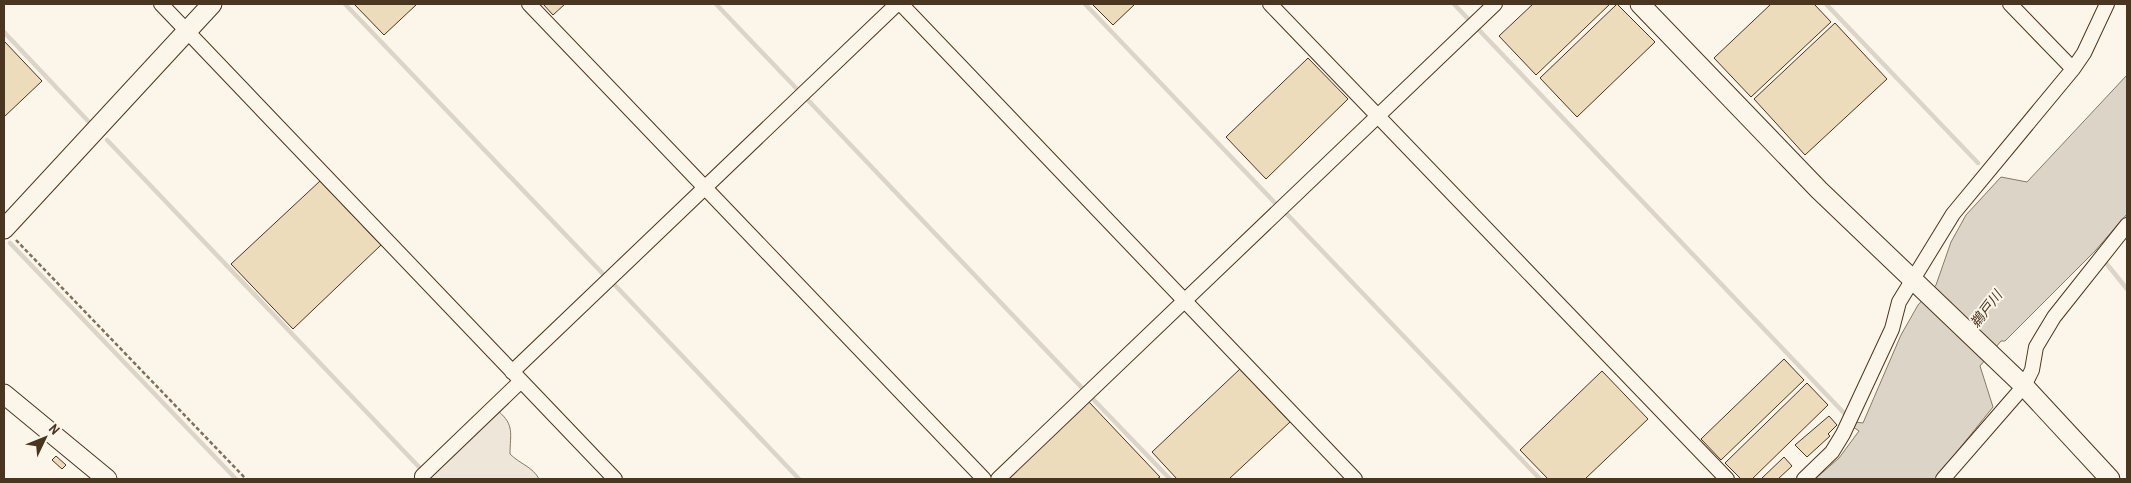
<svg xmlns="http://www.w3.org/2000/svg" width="2131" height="483" viewBox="0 0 2131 483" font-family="'Archivo Narrow','Noto Sans JP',sans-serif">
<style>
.green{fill:#ede6d9;stroke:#887966}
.water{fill:#dcd4c6;stroke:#887966}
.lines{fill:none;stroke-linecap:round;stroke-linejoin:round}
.stream{stroke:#dcd4c6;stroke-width:4.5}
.building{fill:#ecdcbc;stroke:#4a3520}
.street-casing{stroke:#4a3520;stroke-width:16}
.secondary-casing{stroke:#4a3520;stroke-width:21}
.path{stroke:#7f6f5c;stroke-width:2.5;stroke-dasharray:4 2.5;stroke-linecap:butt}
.street{stroke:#fbf6e9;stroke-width:14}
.secondary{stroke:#fbf6e9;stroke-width:19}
.labels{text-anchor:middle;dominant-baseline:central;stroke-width:4;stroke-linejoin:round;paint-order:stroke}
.water-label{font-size:14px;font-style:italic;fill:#4a3520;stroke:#fbf6e9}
</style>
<rect width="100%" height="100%" fill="#fbf6e9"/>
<!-- green -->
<path class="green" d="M 498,411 C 515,425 510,434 510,454 C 520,464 533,467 539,479 L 429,479 L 429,476 Z"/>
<!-- water -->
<path class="water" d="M 2127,75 L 2127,214 L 2095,251 L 2005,341 L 2001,341 L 1980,366 L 1993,407 L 1935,479 L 1815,479 L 1839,458 L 1859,431 L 1853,427 L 1855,422 L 1863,423 L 1901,335 L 1918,305 L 1936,285 L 1951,242 L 1966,215 L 2001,177 L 2027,182 Z"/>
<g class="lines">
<!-- stream -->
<path class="stream" d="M 345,4 L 604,275
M 716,4 L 796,88
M 1085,4 L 1277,205
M 1454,4 L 1469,20
M 1826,4 L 1978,163
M 1478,29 L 1844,413
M 4,32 L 88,121
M 805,97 L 1083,389
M 107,140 L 419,467
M 1285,212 L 1540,479
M 10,243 L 236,479
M 2106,263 L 2127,289
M 612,282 L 799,479
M 1091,397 L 1170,479"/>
</g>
<!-- building -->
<path class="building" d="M 354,4 L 417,4 L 384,35 Z
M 543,4 L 565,4 L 553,15 Z
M 1092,4 L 1135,4 L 1113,25 Z
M 1533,4 L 1610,4 L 1536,75 L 1499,36 Z
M 1617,4 L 1655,42 L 1577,117 L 1540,78 Z
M 1771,4 L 1814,4 L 1831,22 L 1751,97 L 1714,58 Z
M 1835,23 L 1887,79 L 1805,155 L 1754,99 Z
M 4,41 L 42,81 L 4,117 Z
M 1308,58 L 1348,99 L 1266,179 L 1226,137 Z
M 320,181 L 381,245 L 293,329 L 231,264 Z
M 1784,359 L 1804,380 L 1721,460 L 1701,439 Z
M 1240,369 L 1290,422 L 1229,479 L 1177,479 L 1152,452 Z
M 1602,371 L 1648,419 L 1585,479 L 1548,479 L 1520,450 Z
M 1807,383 L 1828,405 L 1752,479 L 1741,479 L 1725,463 Z
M 1089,402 L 1160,477 L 1157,479 L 1007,479 Z
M 1829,416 L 1837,425 L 1828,434 L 1830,436 L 1807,457 L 1795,445 Z
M 56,456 L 66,465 L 62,469 L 52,460 Z
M 1784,457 L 1792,466 L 1778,479 L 1761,479 Z"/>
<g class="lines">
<!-- street casing -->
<g class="street-casing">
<path id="street" d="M 161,4 L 615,479
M 529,4 L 984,479
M 901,4 L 1355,479
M 1270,4 L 1727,479
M 2010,4 L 2073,69
M 512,372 L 897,4
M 422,479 L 422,476 L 521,381
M 998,479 L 1495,4
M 1804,479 L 1832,452 L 1843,434 L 1892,329 L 1899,302 L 1953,214 L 2073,69 L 2084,53 L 2107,4
M 1943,479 L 2024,386 L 2032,370 L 2036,347 L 2054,317 L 2127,225"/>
</g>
<!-- secondary casing -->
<g class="secondary-casing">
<path id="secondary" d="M 1640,4 L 1819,190 L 2024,386 L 2110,479
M 4,229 L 212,4
M 4,394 L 107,479"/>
</g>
<!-- path -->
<path class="path" d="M 16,240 L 246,479"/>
<!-- street -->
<use href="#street" class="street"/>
<!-- secondary -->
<use href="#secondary" class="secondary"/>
</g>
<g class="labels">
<!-- water labels -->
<g class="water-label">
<text transform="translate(1986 309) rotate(-53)">鵜戸川</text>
</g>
</g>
<!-- border -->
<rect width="2131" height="483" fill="none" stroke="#4a3520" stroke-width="10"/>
<!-- north arrow -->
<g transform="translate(45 438) rotate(47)" stroke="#fbf6e9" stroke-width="4" paint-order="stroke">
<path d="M0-4L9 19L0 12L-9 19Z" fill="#4a3520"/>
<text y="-8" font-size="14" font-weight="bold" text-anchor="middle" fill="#4a3520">N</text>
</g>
</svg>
